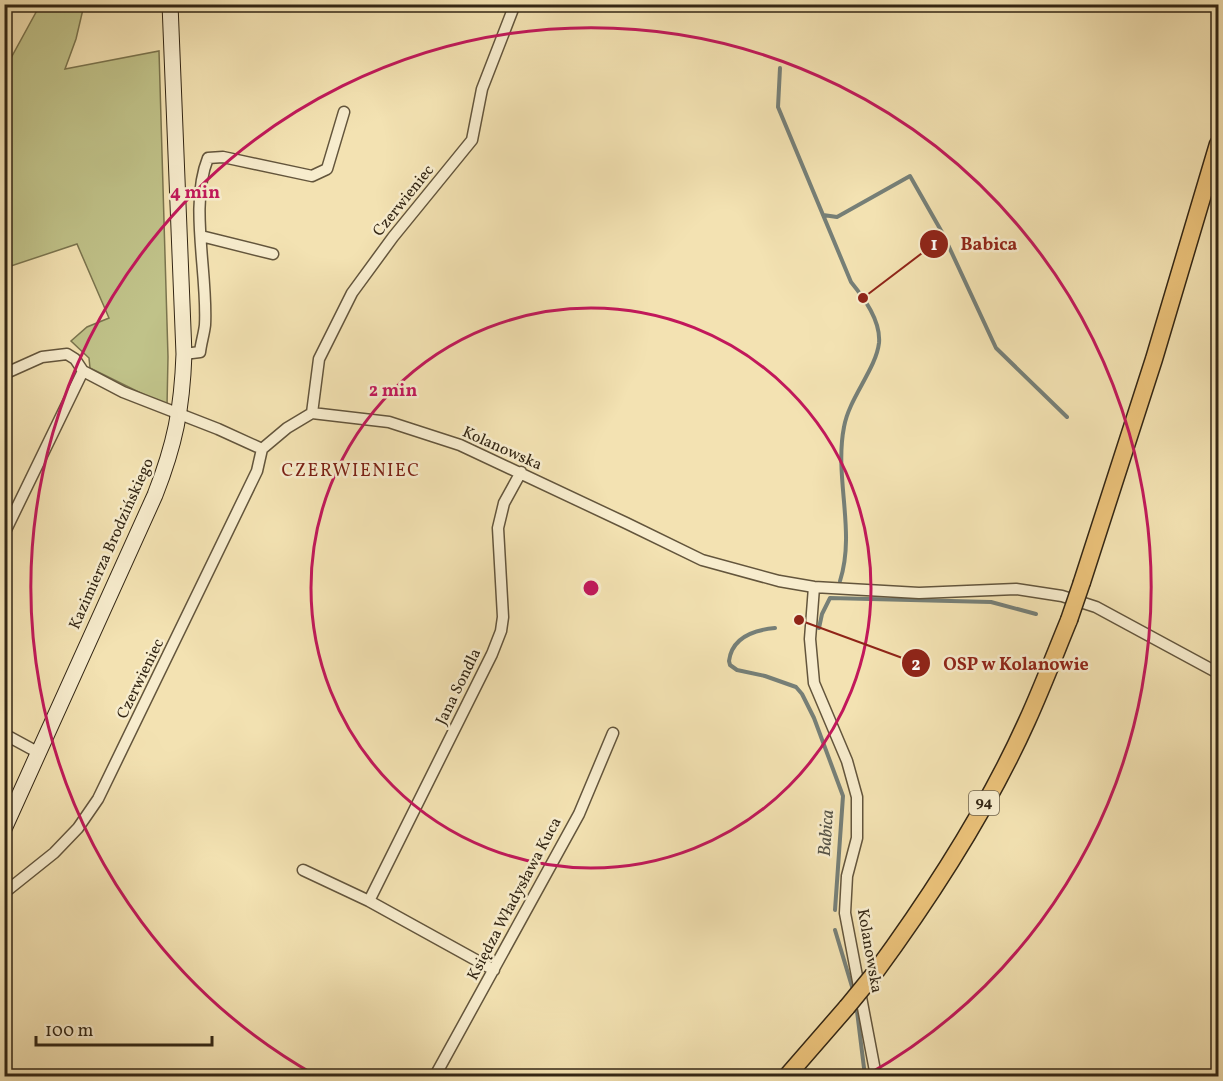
<svg xmlns="http://www.w3.org/2000/svg" width="1223" height="1081" viewBox="0 0 1223 1081" font-family="Vollkorn,serif">
<style>
.green{fill:#c0c289;stroke:#7a744e;stroke-width:1.5}
.lines{fill:none;stroke-linecap:round;stroke-linejoin:round}
.stream{stroke:#767f77;stroke-width:4}
.minor-casing{stroke:#63553c;stroke-width:13}
.secondary-casing{stroke:#332614;stroke-width:17}
.primary-casing{stroke:#332614;stroke-width:19}
.minor{stroke:#f7eccd;stroke-width:10}
.secondary{stroke:#f7eccd;stroke-width:15}
.primary{stroke:#eac179;stroke-width:16}
.primary-bridge-casing{stroke:#332614;stroke-width:19;stroke-linecap:butt}
.primary-bridge{stroke:#eac179;stroke-width:16}
.ring{fill:none;stroke:#c2185b;stroke-width:3}
.labels{text-anchor:middle;dominant-baseline:central;stroke-width:5;stroke-linejoin:round;paint-order:stroke}
.shield{fill:#f7eccd;stroke:#6e614c;stroke-width:1.5}
.shield-label{font-size:15px;font-weight:bold;fill:#332614}
.street-label{font-size:16px;fill:#332614;stroke:#f7eccd}
.neighbourhood-label{font-size:18px;letter-spacing:1.5px;fill:#7a1f14;stroke:#f7eccd}
.water-label{font-size:18px;font-style:italic;fill:#545246;stroke:#f7eccd}
.centre{fill:#c2185b;stroke:#f7eccd;stroke-width:3}
.ring-label{font-size:18px;text-anchor:middle;font-weight:bold;fill:#c2185b;stroke:#f7eccd;stroke-width:5;stroke-linejoin:round;paint-order:stroke}
.leader{fill:none;stroke:#8f2418;stroke-width:2}
.callout-dot{fill:#8f2418;stroke:#f7eccd;stroke-width:2}
.mark-label{font-size:18px;text-anchor:middle;font-weight:bold;fill:#fff}
.callout-label{font-size:18px;text-anchor:middle;font-weight:bold;fill:#8f2418;stroke:#f7eccd;stroke-width:5;stroke-linejoin:round;paint-order:stroke}
</style>
<rect width="100%" height="100%" fill="#f3e2b2"/>
<filter id="stains"><feTurbulence type="fractalNoise" baseFrequency=".00333" numOctaves="4"/><feColorMatrix values="0 0 0 0 .2 0 0 0 0 .09 0 0 0 0 .02 0 0 0 .5 -.17"/></filter>
<radialGradient id="worn" r=".72"><stop offset=".6" stop-color="#630" stop-opacity="0"/><stop offset="1" stop-color="#630" stop-opacity=".3"/></radialGradient>
<!-- green -->
<path class="green" d="M 40,5 L 84,5 L 76,39 L 65,69 L 159,51 L 168,357 L 167,406 L 90,368 L 89,358 L 71,341 L 87,327 L 109,318 L 77,244 L 5,268 L 5,69 Z"/>
<g class="lines">
<!-- stream -->
<path class="stream" d="M 780,68 L 778,107 L 851,282 C 864,298 881,321 879,343 C 876,369 849,398 844,427 C 834,478 856,531 840,581
M 823,215 L 837,217 L 910,176 L 943,234 L 996,348 L 1067,417
M 775,628 C 754,630 732,637 729,661 L 730,665 L 737,670 L 765,676 L 796,687 L 802,694 L 814,718 L 843,796 L 835,910
M 819,628 L 822,614 L 830,598 L 991,602 L 1036,614
M 835,930 L 853,990
M 856,1003 L 865,1076"/>
<!-- minor casing -->
<g class="minor-casing">
<path id="minor" d="M 201,236 L 273,254
M 184,354 L 200,352 C 201,343 204,334 205,325 C 208,274 189,205 208,158 L 223,157 L 312,176 L 327,169 L 344,112
M 4,374 L 42,357 L 67,354 L 75,359 L 83,371 L 123,392 L 218,429 L 262,449
M 312,413 L 319,359 L 352,293 L 393,237 L 472,140 L 482,89 L 515,4
M 262,449 L 287,428 L 312,413 L 389,422 L 460,445 L 626,523 L 702,560 L 779,581 L 814,587 L 919,593 L 1016,589 L 1062,596 L 1096,607 L 1218,673
M 4,534 L 83,371
M 814,587 L 810,639 L 814,683 L 847,761 L 857,797 L 857,838 L 847,876 L 845,913 L 876,1076
M 4,734 L 39,753
M 303,870 L 369,901 L 494,970
M 4,893 L 54,853 L 78,828 L 98,799 L 257,471 L 262,449
M 369,901 L 492,654 L 501,631 L 503,617 L 498,528 L 504,503 L 521,472
M 435,1076 L 579,814 L 613,733"/>
</g>
<!-- secondary casing -->
<g class="secondary-casing">
<path id="secondary" d="M 4,829 L 155,495 C 175,444 182,409 184,354 L 170,4"/>
</g>
<!-- primary casing -->
<g class="primary-casing">
<path id="primary" d="M 1082,582 L 1154,359 L 1218,144
M 874,974 C 932,895 987,810 1027,721 C 1042,688 1055,654 1069,620
M 787,1076 L 847,1007"/>
</g>
<!-- minor -->
<use href="#minor" class="minor"/>
<!-- secondary -->
<use href="#secondary" class="secondary"/>
<!-- primary -->
<use href="#primary" class="primary"/>
<!-- primary-bridge casing -->
<g class="primary-bridge-casing">
<path id="primary-bridge" d="M 1069,620 L 1082,582
M 847,1007 L 874,974"/>
</g>
<!-- primary-bridge -->
<use href="#primary-bridge" class="primary-bridge"/>
</g>
<!-- distance rings -->
<g class="ring">
<circle cx="591" cy="588" r="280"/>
<path d="M315 1075A560 560 0 1 1 867 1075"/>
</g>
<g class="labels">
<!-- shield labels -->
<rect class="shield" x="969" y="791" width="30" height="24" rx="4.5"/>
<g class="shield-label">
<text x="984" y="803">94</text>
</g>
<!-- street labels -->
<g class="street-label">
<text transform="translate(404 201) rotate(-51)">Czerwieniec</text>
<text transform="translate(502 449) rotate(24)">Kolanowska</text>
<text transform="translate(112 544) rotate(-66)">Kazimierza Brodzińskiego</text>
<text transform="translate(141 679) rotate(-64)">Czerwieniec</text>
<text transform="translate(459 687) rotate(-64)">Jana Sondla</text>
<text transform="translate(515 899) rotate(-62)">Księdza Władysława Kuca</text>
<text transform="translate(869 951) rotate(80)">Kolanowska</text>
</g>
<!-- neighbourhood labels -->
<g class="neighbourhood-label">
<text x="351" y="471">CZERWIENIEC</text>
</g>
<!-- water labels -->
<g class="water-label">
<text transform="translate(827 833) rotate(-86)">Babica</text>
</g>
</g>
<circle cx="591" cy="588" r="9" class="centre"/>
<g class="ring-label">
<text x="195" y="198">4 min</text>
<text x="393" y="396">2 min</text>
</g>
<!-- callouts -->
<path class="leader" d="M863 298L934 244M799 620L916 663"/>
<g class="callout-dot">
<circle cx="863" cy="298" r="6"/>
<circle cx="799" cy="620" r="6"/>
<circle cx="934" cy="244" r="15"/>
<circle cx="916" cy="663" r="15"/>
</g>
<g class="mark-label">
<text x="934" y="250">1</text>
<text x="916" y="670">2</text>
</g>
<g class="callout-label">
<text x="989" y="250">Babica</text>
<text x="1016" y="670">OSP w Kolanowie</text>
</g>
<!-- margin -->
<rect width="1223" height="1081" fill="none" stroke="#f3e2b2" stroke-width="24"/>
<rect x="6" y="6" width="1211" height="1069" fill="none" stroke="#332614" stroke-width="3"/>
<rect x="12" y="12" width="1199" height="1057" fill="none" stroke="#332614" stroke-width="1.5"/>
<!-- scale -->
<path d="M36 1036v9h176v-9" fill="none" stroke="#332614" stroke-width="3"/>
<text x="45" y="1036" font-size="18" fill="#332614" stroke="#f7eccd" stroke-width="4.5" paint-order="stroke">100 m</text>
<rect width="100%" height="100%" filter="url(#stains)"/>
<rect width="100%" height="100%" fill="url(#worn)"/>
</svg>
